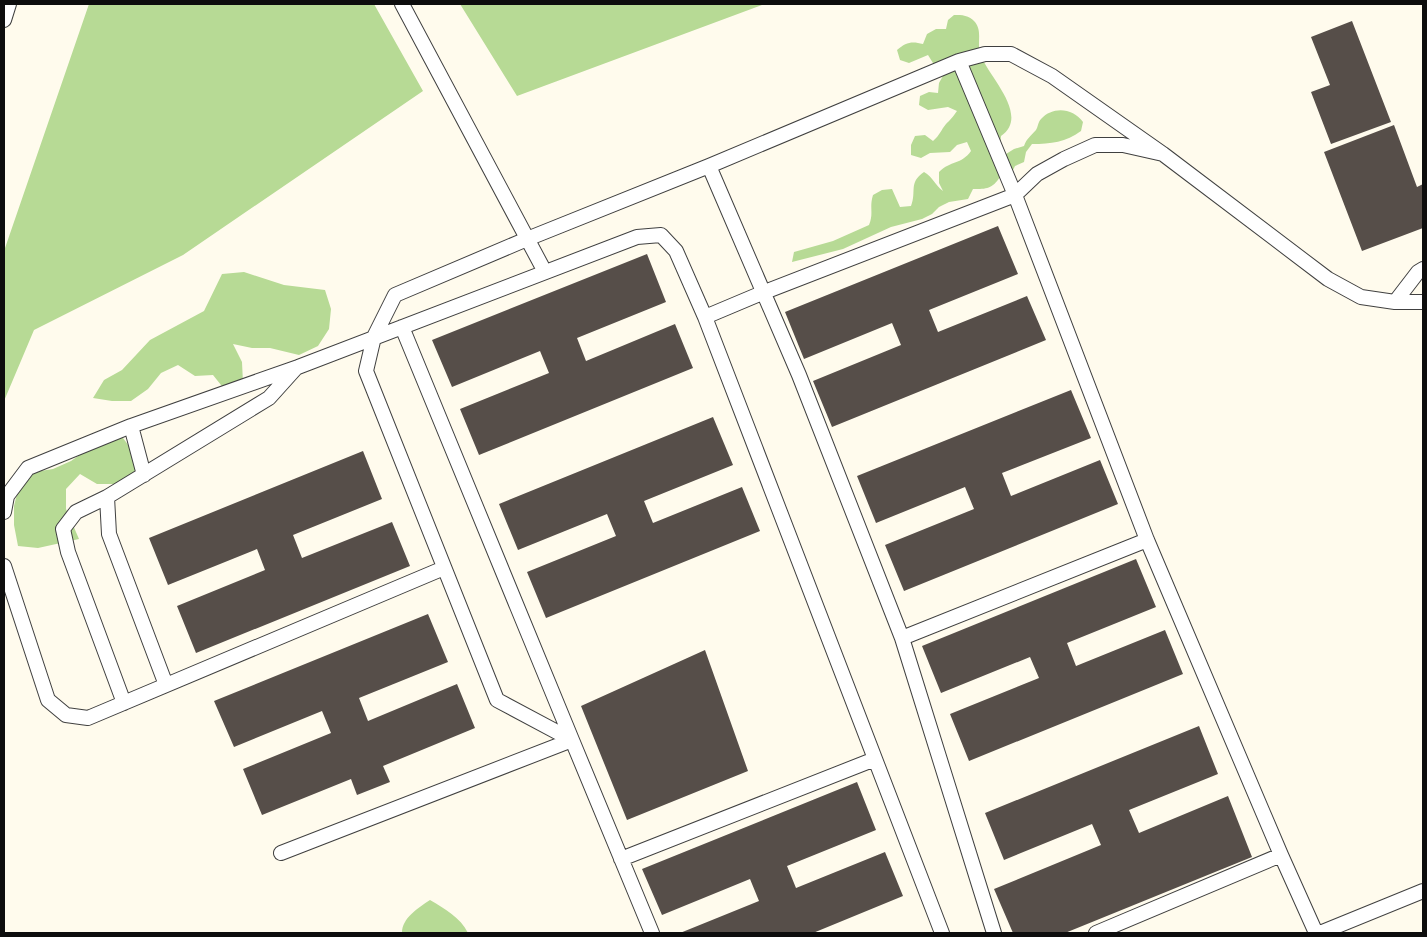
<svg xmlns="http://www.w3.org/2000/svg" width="1427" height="937" viewBox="0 0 1427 937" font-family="Spectral,serif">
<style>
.forest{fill:#b7da95}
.building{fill:#564e49}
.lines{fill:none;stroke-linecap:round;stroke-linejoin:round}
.service-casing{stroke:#404040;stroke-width:16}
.service{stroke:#fff;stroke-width:14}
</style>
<rect width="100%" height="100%" fill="#fffbed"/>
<!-- forest -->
<path class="forest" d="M 89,4 L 374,4 L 423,91 L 183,255 L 34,330 L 4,401 L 4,251 Z
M 460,4 L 765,4 L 517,96 Z
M 954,15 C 962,15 969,15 975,22 C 983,32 976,44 981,56 C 990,78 1030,116 1001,136 L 1000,146 L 1006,154 L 1014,149 L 1024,146 C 1027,138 1030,137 1036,130 C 1038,127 1038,122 1041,119 C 1053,106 1073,108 1083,122 L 1081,131 C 1066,142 1051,144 1032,144 L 1026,152 L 1024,162 L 1015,166 L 1010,176 L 1000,177 C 992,189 987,189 973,189 L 968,199 L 949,202 L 939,207 L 932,214 L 922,219 L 891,227 L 843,249 L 792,262 L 794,252 L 833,241 L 869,225 C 874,213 869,208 873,195 L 882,190 L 892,189 L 900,207 L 911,206 C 917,191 908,183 924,172 C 933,177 935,185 943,191 L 939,183 L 939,172 C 951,160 961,165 971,151 L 967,142 L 957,145 L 950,152 L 930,153 L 921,158 L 911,155 L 911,145 L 915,136 L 925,135 L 933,141 C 940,135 941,130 946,124 C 950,120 953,117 957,111 L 948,107 L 928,110 L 919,105 L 920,96 L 929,92 L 938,93 L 939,83 L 944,74 L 934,73 L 933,63 L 928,55 L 909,63 L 900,60 L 897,50 C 906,42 912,41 923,44 L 927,34 L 936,29 L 946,29 L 948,20 Z
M 244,272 L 284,285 L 325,290 L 331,309 L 329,329 L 318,346 L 299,355 L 270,348 L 252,348 L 233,344 L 242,362 L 243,383 L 225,390 L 213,375 L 195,376 L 178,365 L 161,373 L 148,389 L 131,401 L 112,401 L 93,398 L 104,380 L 122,370 L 150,340 L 204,311 L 222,274 Z
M 104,438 L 123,438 L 135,454 L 136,473 L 118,484 L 97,484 L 80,474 L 66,489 L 66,509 L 79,539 L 38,548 L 18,546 L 14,525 L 14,506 L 19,486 L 34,472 L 53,469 L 71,461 Z
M 430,900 C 445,909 460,917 468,933 L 402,933 C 402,918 418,908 430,900 Z"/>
<!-- building -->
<path class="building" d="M 1352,21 L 1391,122 L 1331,144 L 1311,92 L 1330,85 L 1311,37 Z
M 1394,125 L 1417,187 L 1423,184 L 1423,228 L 1362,251 L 1324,152 Z
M 998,226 L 1018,274 L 929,310 L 938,332 L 1027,296 L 1046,340 L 832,427 L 813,381 L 901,345 L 892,323 L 804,359 L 785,312 Z
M 647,254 L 666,302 L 577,338 L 586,361 L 675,324 L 693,368 L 479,455 L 460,409 L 549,373 L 540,351 L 452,387 L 432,340 Z
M 1071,390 L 1091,438 L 1002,473 L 1011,496 L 1100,460 L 1118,504 L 904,591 L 885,545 L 974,509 L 965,487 L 876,523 L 857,476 Z
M 713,417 L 733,465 L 644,501 L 653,523 L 742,487 L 760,531 L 546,618 L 527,572 L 616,536 L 607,514 L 518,550 L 499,504 Z
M 363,451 L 382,499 L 293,535 L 302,558 L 392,522 L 410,566 L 196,653 L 177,606 L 265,570 L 257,549 L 168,585 L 149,538 Z
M 1136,559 L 1156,607 L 1067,643 L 1076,666 L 1165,630 L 1183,674 L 969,761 L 950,714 L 1039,678 L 1030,657 L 941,693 L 922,646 Z
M 428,614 L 448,662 L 359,698 L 368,721 L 457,684 L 475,728 L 383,766 L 390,782 L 357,795 L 351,779 L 262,815 L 243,769 L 331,733 L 322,711 L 234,747 L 214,701 Z
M 705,650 L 748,771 L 627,820 L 581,706 Z
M 1199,726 L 1218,774 L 1129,810 L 1139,833 L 1228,796 L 1252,857 L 1065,933 L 1013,933 L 994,889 L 1101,845 L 1092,824 L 1004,860 L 985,813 Z
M 857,782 L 876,830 L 787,866 L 796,888 L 885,852 L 903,896 L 813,933 L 680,933 L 759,901 L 750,879 L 662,915 L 642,869 Z"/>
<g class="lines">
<!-- service casing -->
<g class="service-casing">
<path id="service" d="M 402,4 L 545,272
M 4,20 L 9,4
M 959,61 L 1015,195 L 1147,540 L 1281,855 L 1316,933
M 709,166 L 799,375 L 902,638 L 994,933
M 1395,302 L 1418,272 L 1423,269
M 705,317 L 762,293 L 1015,195 L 1037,174 L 1064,159 L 1095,145 L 1123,145 L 1163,154 L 1328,279 L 1361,297 L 1395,302 L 1423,302
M 402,327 L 572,740 L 497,700 L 366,371 L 374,337 L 395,295 L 527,239 L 709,166 L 959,61 L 985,54 L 1011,54 L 1052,76 L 1163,154
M 131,426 L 144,475
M 107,497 L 76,512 L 63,529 L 68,552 L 124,703
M 4,512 L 7,496 L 28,468 L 131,426 L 298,367 L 637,237 L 661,235 L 676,251 L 705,317 L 942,933
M 4,566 L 48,700 L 66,715 L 88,718 L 444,568
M 902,638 L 1147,540
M 166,685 L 109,534 L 107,497 L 269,398 L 296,368
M 281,853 L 572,740 L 652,933
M 621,859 L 875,759
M 1096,933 L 1281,855
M 1320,933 L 1423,891"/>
</g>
<!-- service -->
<use href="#service" class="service"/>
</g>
<!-- border -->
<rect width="1427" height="937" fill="none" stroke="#0d0d0d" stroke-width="10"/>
</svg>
